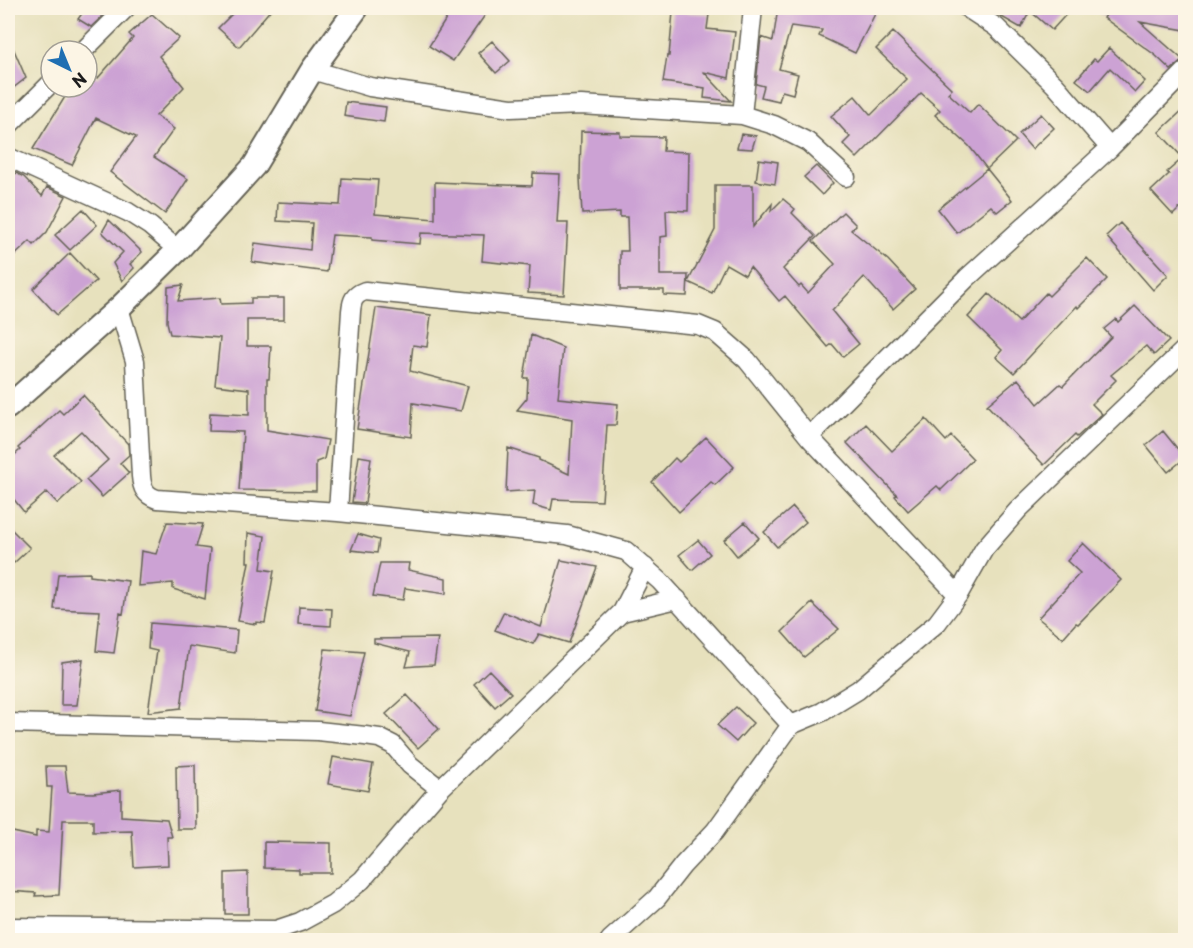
<svg xmlns="http://www.w3.org/2000/svg" width="1193" height="948" viewBox="0 0 1193 948" font-family="'Playpen Sans',sans-serif">
<style>
.building{fill:#cca2d4}
.lines{fill:none;stroke-linecap:round;stroke-linejoin:round}
.minor-casing{stroke:#636154;stroke-width:21}
.tertiary-casing{stroke:#636154;stroke-width:26}
.minor{stroke:#fff;stroke-width:18}
.tertiary{stroke:#fff;stroke-width:22}
</style>
<rect width="100%" height="100%" fill="#fcf5e5"/>
<filter id="ink" filterUnits="userSpaceOnUse"><feTurbulence type="fractalNoise" baseFrequency=".0167" numOctaves="2"/><feDisplacementMap in="SourceGraphic" scale="12" xChannelSelector="R" yChannelSelector="G"/><feConvolveMatrix kernelMatrix="1 2 1 2 8 2 1 2 1" color-interpolation-filters="sRGB"/></filter>
<filter id="wash" filterUnits="userSpaceOnUse"><feTurbulence type="fractalNoise" baseFrequency=".008" numOctaves="4" result="noise"/><feDisplacementMap in="SourceGraphic" scale="24" xChannelSelector="R" yChannelSelector="G"/><feGaussianBlur stdDeviation="1.35" result="paint"/><feColorMatrix in="noise" values="0 0 0 0 0 0 0 0 0 0 0 0 0 0 0 0 0 1.4 0 .05"/><feComposite in="paint" operator="in"/></filter>
<g filter="url(#wash)">
<rect width="100%" height="100%" fill="#e7e1bd"/>
<g id="blocks">
<!-- building -->
<path class="building" d="M 86,8 L 111,8 L 91,27 L 78,19 Z
M 238,8 L 272,8 L 239,47 L 218,28 Z
M 453,8 L 490,8 L 453,61 L 429,46 Z
M 778,8 L 878,8 L 855,53 L 819,36 L 822,30 L 791,26 L 779,69 L 798,74 L 793,94 L 782,91 L 779,101 L 761,97 L 764,86 L 756,84 L 761,37 L 773,41 Z
M 1004,8 L 1072,8 L 1052,30 L 1030,11 L 1021,28 L 1000,16 Z
M 1099,8 L 1185,8 L 1185,30 L 1140,22 L 1183,60 L 1171,70 L 1155,55 L 1104,18 L 1106,15 L 1099,14 Z
M 673,12 L 709,14 L 707,29 L 735,32 L 729,78 L 704,72 L 731,101 L 704,98 L 705,88 L 663,82 L 667,56 L 669,56 Z
M 152,14 L 179,38 L 159,56 L 184,87 L 156,116 L 174,129 L 154,157 L 188,179 L 165,214 L 110,172 L 136,137 L 96,118 L 72,165 L 33,149 L 71,87 L 87,87 L 87,71 L 98,78 L 133,38 L 129,34 Z
M 893,32 L 952,89 L 948,93 L 970,113 L 978,104 L 1016,141 L 987,169 L 969,146 L 935,115 L 940,110 L 921,93 L 857,158 L 843,144 L 850,137 L 831,116 L 855,96 L 871,115 L 907,79 L 876,49 Z
M 8,36 L 26,78 L 8,92 Z
M 492,41 L 510,61 L 496,73 L 478,53 Z
M 1109,48 L 1145,81 L 1135,92 L 1110,68 L 1090,91 L 1076,80 L 1094,59 L 1097,61 Z
M 346,102 L 386,107 L 384,122 L 344,116 Z
M 1185,108 L 1185,203 L 1173,215 L 1151,191 L 1169,174 L 1167,172 L 1183,158 L 1159,132 Z
M 1041,114 L 1054,128 L 1032,149 L 1019,134 Z
M 581,131 L 620,132 L 620,136 L 664,137 L 663,151 L 689,152 L 688,211 L 666,210 L 667,236 L 660,237 L 660,275 L 688,275 L 687,296 L 664,295 L 664,290 L 620,290 L 620,251 L 628,251 L 627,217 L 620,217 L 620,212 L 582,214 L 580,178 Z
M 741,134 L 756,136 L 752,149 L 737,148 Z
M 759,159 L 778,162 L 775,184 L 756,181 Z
M 816,166 L 833,183 L 822,195 L 804,177 Z
M 987,169 L 1012,200 L 997,212 L 991,206 L 957,233 L 938,209 Z
M 16,173 L 24,177 L 42,196 L 47,187 L 66,196 L 47,232 L 34,245 L 30,241 L 8,262 L 8,181 Z
M 533,173 L 560,174 L 557,223 L 568,223 L 564,295 L 528,293 L 530,266 L 482,261 L 484,235 L 421,233 L 420,244 L 372,240 L 372,237 L 332,235 L 327,272 L 252,262 L 255,243 L 310,250 L 312,223 L 277,221 L 278,202 L 340,205 L 342,178 L 378,180 L 375,214 L 435,219 L 435,182 L 532,186 Z
M 715,185 L 753,185 L 753,227 L 772,204 L 771,211 L 783,199 L 795,209 L 792,213 L 815,236 L 783,269 L 799,287 L 801,285 L 808,293 L 835,264 L 813,241 L 843,212 L 856,225 L 851,230 L 888,260 L 915,289 L 893,309 L 864,277 L 832,311 L 859,344 L 843,357 L 832,344 L 828,347 L 785,296 L 779,301 L 750,267 L 745,275 L 726,264 L 712,293 L 688,282 L 715,230 Z
M 83,209 L 97,225 L 70,250 L 55,235 Z
M 109,220 L 142,252 L 130,264 L 134,268 L 122,281 L 113,263 L 123,252 L 102,232 Z
M 1120,223 L 1168,275 L 1153,290 L 1106,236 Z
M 70,253 L 96,281 L 57,315 L 33,289 Z
M 1087,258 L 1107,279 L 1078,308 L 1077,306 L 1014,373 L 996,357 L 1002,350 L 968,317 L 989,294 L 1019,322 L 1046,293 L 1049,296 Z
M 183,285 L 178,301 L 220,298 L 221,304 L 251,303 L 251,298 L 284,298 L 284,320 L 247,320 L 247,346 L 271,346 L 269,379 L 267,379 L 267,430 L 328,440 L 324,459 L 316,462 L 316,491 L 239,490 L 243,432 L 209,431 L 210,413 L 249,415 L 249,389 L 215,385 L 220,338 L 170,334 L 167,322 L 168,287 Z
M 1135,306 L 1169,341 L 1154,355 L 1146,346 L 1111,375 L 1116,380 L 1092,404 L 1102,414 L 1077,437 L 1075,435 L 1044,465 L 987,405 L 1018,379 L 1038,404 L 1060,384 L 1063,386 L 1111,337 L 1104,329 L 1116,319 L 1118,322 Z
M 376,308 L 431,315 L 427,347 L 413,345 L 410,371 L 468,386 L 461,411 L 413,403 L 411,437 L 357,429 Z
M 531,335 L 563,348 L 558,398 L 618,404 L 616,425 L 607,425 L 602,501 L 553,499 L 551,510 L 533,505 L 535,490 L 506,492 L 508,448 L 539,458 L 539,460 L 569,474 L 572,419 L 517,410 L 527,398 L 528,378 L 524,378 Z
M 83,395 L 128,444 L 129,455 L 120,463 L 129,473 L 102,497 L 86,480 L 108,460 L 81,431 L 54,455 L 81,482 L 58,504 L 47,492 L 24,512 L 8,492 L 8,461 L 20,450 L 18,448 L 59,410 L 63,414 Z
M 926,419 L 946,441 L 951,436 L 973,459 L 941,490 L 937,486 L 908,511 L 895,496 L 897,495 L 847,443 L 866,424 L 892,451 Z
M 1163,431 L 1185,458 L 1168,472 L 1146,445 Z
M 706,437 L 734,467 L 715,485 L 711,482 L 679,512 L 652,482 L 675,458 L 679,462 Z
M 359,456 L 371,458 L 365,503 L 352,502 Z
M 793,507 L 806,522 L 777,547 L 764,532 Z
M 167,522 L 203,524 L 196,547 L 210,549 L 205,599 L 173,589 L 173,583 L 138,586 L 141,551 L 156,554 Z
M 745,522 L 759,538 L 737,556 L 724,540 Z
M 8,526 L 30,548 L 14,563 L 8,556 Z
M 248,533 L 265,536 L 261,569 L 274,571 L 265,623 L 256,622 L 256,624 L 238,621 L 249,562 L 247,562 Z
M 358,534 L 379,540 L 377,553 L 351,550 Z
M 698,540 L 710,554 L 692,570 L 679,555 Z
M 1083,543 L 1121,580 L 1078,624 L 1076,623 L 1063,638 L 1038,618 L 1080,573 L 1067,561 Z
M 561,560 L 597,567 L 569,643 L 539,634 L 533,644 L 495,630 L 504,612 L 541,627 Z
M 380,563 L 409,563 L 408,570 L 446,578 L 446,594 L 405,588 L 403,600 L 373,596 Z
M 90,573 L 90,576 L 128,581 L 123,614 L 120,613 L 114,653 L 96,651 L 100,611 L 54,609 L 58,574 Z
M 812,603 L 839,629 L 804,657 L 782,632 Z
M 299,607 L 332,609 L 331,626 L 298,624 Z
M 150,623 L 237,630 L 235,653 L 189,646 L 181,708 L 148,712 L 157,651 L 148,649 Z
M 438,638 L 434,665 L 416,666 L 406,667 L 410,652 L 374,643 L 374,639 Z
M 325,649 L 364,652 L 350,716 L 315,711 Z
M 83,659 L 77,705 L 61,705 L 62,662 Z
M 489,670 L 511,693 L 495,707 L 474,684 Z
M 407,695 L 439,729 L 418,748 L 386,714 Z
M 736,707 L 753,723 L 736,742 L 717,725 Z
M 333,757 L 373,764 L 368,791 L 328,784 Z
M 195,765 L 196,829 L 177,829 L 176,766 Z
M 46,766 L 65,766 L 68,792 L 93,793 L 121,790 L 121,816 L 167,819 L 172,837 L 167,837 L 168,865 L 134,867 L 132,831 L 93,832 L 93,820 L 63,820 L 59,895 L 35,896 L 36,893 L 8,891 L 8,831 L 36,837 L 36,831 L 49,832 L 52,787 L 47,787 Z
M 264,842 L 331,843 L 331,873 L 299,873 L 299,869 L 264,868 Z
M 248,872 L 248,914 L 225,914 L 225,873 Z"/>
</g>
</g>
<g filter="url(#ink)">
<use href="#blocks" fill-opacity="0" stroke="#636154" stroke-width="1.5"/>
<g class="lines">
<!-- minor casing -->
<g class="minor-casing">
<path id="minor" d="M 967,8 L 996,27 L 1055,85 L 1110,148
M 83,51 L 126,8
M 312,70 L 370,87 L 511,108 L 581,105 L 742,115 L 774,125 L 808,142 L 846,177
M 742,115 L 753,8
M 8,126 L 51,83
M 8,157 L 128,212 L 150,226 L 178,250
M 119,308 L 135,361 L 141,476 C 142,488 145,495 157,499 L 338,512 L 567,535 L 626,551 L 660,581 L 791,725
M 809,437 L 967,278 L 1110,148 L 1186,71
M 338,512 L 351,311 C 352,300 354,295 365,291 L 698,325 L 715,332 L 747,360 L 809,437 L 958,595
M 622,612 L 645,567
M 8,723 L 318,731 L 365,736 L 379,738 L 393,745 L 410,765 L 440,789
M 8,927 L 276,930 L 300,922 L 333,904 L 362,880 L 440,789 L 622,612 L 677,599
M 610,940 L 657,898 L 683,865 L 715,831 L 791,725 L 822,712 L 858,690 L 937,623 L 958,595 L 984,549 L 1018,510 L 1186,348"/>
</g>
<!-- tertiary casing -->
<g class="tertiary-casing">
<path id="tertiary" d="M 8,407 L 119,308 L 178,250 L 254,166 L 312,70 L 357,8"/>
</g>
<!-- minor -->
<use href="#minor" class="minor"/>
<!-- tertiary -->
<use href="#tertiary" class="tertiary"/>
</g>
</g>
<!-- margin -->
<rect width="1193" height="948" fill="none" stroke="#fcf5e5" stroke-width="30"/>
<!-- north arrow -->
<g transform="translate(69 69) rotate(137)"><circle r="28" fill="#fcf5e5" stroke="#a29e95" stroke-width="1.5"/>
<path d="M0-4.5L10 22L0 15L-10 22Z" fill="#1f6fb2"/>
<text y="-9" font-size="16" font-weight="bold" text-anchor="middle" fill="#1c1c1c">N</text>
</g>
</svg>
